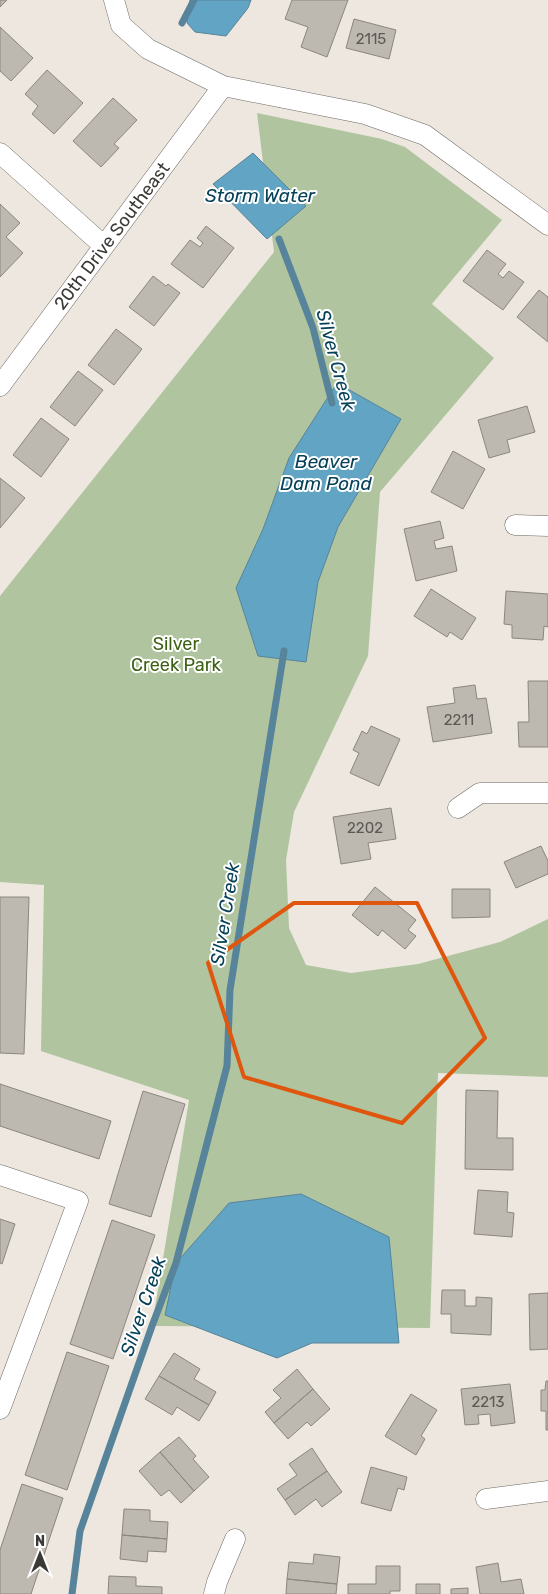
<svg xmlns="http://www.w3.org/2000/svg" width="548" height="1594" viewBox="0 0 548 1594" font-family="Rubik,sans-serif">
<style>
.green{fill:#b0c59f}
.water{fill:#62a4c4;stroke:#57849a}
.lines{fill:none;stroke-linecap:round;stroke-linejoin:round}
.stream{stroke:#57849a;stroke-width:7}
.building{fill:#bdb8b0;stroke:#8b867e}
.minor-casing{stroke:#6e6962;stroke-width:21}
.minor{stroke:#fff;stroke-width:20}
.marked{fill:none;stroke:#df570e;stroke-width:4;stroke-linejoin:round}
.labels{text-anchor:middle;dominant-baseline:central;stroke-width:4;stroke-linejoin:round;paint-order:stroke}
.number-label{font-size:15px;fill:#5c5a55}
.street-label{font-size:18px;fill:#3c3a37;stroke:#fff}
.park-label{font-size:18px;fill:#3d6114;stroke:#fff}
.water-label{font-size:19px;font-style:italic;fill:#074158;stroke:#fff}
</style>
<rect width="100%" height="100%" fill="#ede7df"/>
<!-- green -->
<path class="green" d="M 257,113 L 382,139 L 405,147 L 502,220 L 432,304 L 494,358 L 380,492 L 368,656 L 294,812 L 286,860 L 289,928 L 306,965 L 351,973 L 418,964 L 500,942 L 548,919 L 548,1077 L 438,1073 L 430,1328 L 152,1326 L 189,1100 L 41,1051 L 44,885 L 0,882 L 0,596 L 274,252 Z"/>
<!-- water -->
<path class="water" d="M 190,0 L 251,0 L 248,8 L 226,36 L 195,32 L 187,23 Z
M 253,153 L 306,206 L 267,239 L 213,184 Z
M 337,383 L 401,419 L 338,527 L 318,582 L 306,662 L 258,656 L 236,588 L 263,529 L 289,458 Z
M 301,1194 L 389,1237 L 399,1343 L 312,1343 L 277,1358 L 165,1315 L 176,1263 L 229,1203 Z"/>
<g class="lines">
<!-- stream -->
<path class="stream" d="M 182,23 L 194,0
M 279,239 L 313,328 L 332,403
M 72,1594 L 80,1531 L 152,1326 L 176,1263 L 227,1066 L 230,990 L 284,651"/>
</g>
<!-- building -->
<path class="building" d="M 0,0 L 7,0 L 0,7 Z
M 292,0 L 348,0 L 327,57 L 301,47 L 308,27 L 285,19 Z
M 354,19 L 396,30 L 389,59 L 346,48 Z
M 0,27 L 33,58 L 11,81 L 0,71 Z
M 47,70 L 83,103 L 54,134 L 32,114 L 38,106 L 25,94 Z
M 113,98 L 137,120 L 114,144 L 119,148 L 101,167 L 73,141 Z
M 0,204 L 20,223 L 6,237 L 23,253 L 0,277 Z
M 206,226 L 234,248 L 203,288 L 171,264 L 190,240 L 200,247 L 203,243 L 197,238 Z
M 487,250 L 506,264 L 498,274 L 503,278 L 509,271 L 524,282 L 503,310 L 463,281 Z
M 153,276 L 166,286 L 168,284 L 180,293 L 154,326 L 129,307 Z
M 539,290 L 548,297 L 548,342 L 517,317 Z
M 116,329 L 142,349 L 114,385 L 88,365 Z
M 78,371 L 103,390 L 75,426 L 50,407 Z
M 527,406 L 535,432 L 507,440 L 510,452 L 489,458 L 478,420 Z
M 41,418 L 69,439 L 41,477 L 13,455 Z
M 453,451 L 485,469 L 463,509 L 431,492 Z
M 0,478 L 25,498 L 0,528 Z
M 440,521 L 444,538 L 434,541 L 436,549 L 452,546 L 457,571 L 416,581 L 404,529 Z
M 431,589 L 476,618 L 462,640 L 450,632 L 447,637 L 414,616 Z
M 506,591 L 548,594 L 548,627 L 544,626 L 543,640 L 512,638 L 512,625 L 504,624 Z
M 528,681 L 548,681 L 548,747 L 519,747 L 518,722 L 529,722 Z
M 475,685 L 477,699 L 486,698 L 492,733 L 433,742 L 427,707 L 455,703 L 453,688 Z
M 371,726 L 400,739 L 379,786 L 350,773 L 359,753 L 353,750 L 362,731 L 367,734 Z
M 391,808 L 396,839 L 368,843 L 371,859 L 341,864 L 333,817 Z
M 541,846 L 548,861 L 548,874 L 516,888 L 504,862 Z
M 375,887 L 416,920 L 408,930 L 416,936 L 405,949 L 382,930 L 378,936 L 352,915 Z
M 452,889 L 490,889 L 490,917 L 452,918 Z
M 0,897 L 29,897 L 24,1054 L 0,1053 Z
M 0,1084 L 111,1121 L 99,1159 L 0,1126 Z
M 466,1090 L 498,1091 L 497,1138 L 513,1138 L 513,1170 L 465,1169 Z
M 143,1091 L 185,1104 L 151,1217 L 109,1204 Z
M 478,1190 L 508,1192 L 507,1212 L 514,1213 L 512,1237 L 474,1234 Z
M 0,1219 L 15,1224 L 2,1264 L 0,1263 Z
M 112,1220 L 155,1235 L 113,1359 L 70,1344 Z
M 442,1290 L 465,1290 L 465,1306 L 476,1306 L 476,1297 L 492,1298 L 491,1335 L 451,1333 L 451,1314 L 441,1314 Z
M 548,1293 L 548,1349 L 530,1350 L 529,1294 Z
M 67,1352 L 109,1366 L 67,1490 L 25,1475 Z
M 174,1353 L 200,1369 L 194,1379 L 216,1392 L 209,1405 L 159,1376 Z
M 297,1369 L 313,1389 L 274,1423 L 265,1412 L 281,1398 L 273,1390 Z
M 159,1376 L 209,1405 L 199,1421 L 177,1407 L 172,1415 L 145,1399 Z
M 546,1381 L 548,1381 L 548,1430 L 546,1430 L 546,1411 L 541,1411 L 541,1390 L 545,1390 Z
M 510,1384 L 515,1423 L 491,1426 L 490,1414 L 478,1415 L 479,1424 L 465,1425 L 461,1389 Z
M 313,1389 L 330,1409 L 311,1426 L 307,1422 L 288,1439 L 274,1423 Z
M 411,1394 L 437,1410 L 421,1436 L 425,1439 L 416,1455 L 385,1436 Z
M 179,1437 L 196,1456 L 193,1459 L 209,1477 L 194,1491 L 160,1452 Z
M 312,1448 L 327,1471 L 285,1500 L 277,1489 L 297,1475 L 289,1464 Z
M 160,1452 L 194,1491 L 181,1503 L 169,1490 L 161,1496 L 139,1471 Z
M 371,1467 L 407,1477 L 404,1490 L 398,1488 L 391,1511 L 361,1503 Z
M 327,1471 L 342,1492 L 322,1507 L 316,1499 L 295,1515 L 285,1500 Z
M 22,1484 L 63,1498 L 31,1594 L 0,1594 L 0,1550 Z
M 124,1509 L 150,1510 L 150,1521 L 168,1522 L 167,1539 L 122,1535 Z
M 122,1535 L 167,1539 L 166,1552 L 148,1551 L 147,1562 L 120,1559 Z
M 314,1554 L 340,1557 L 337,1584 L 287,1579 L 289,1562 L 313,1564 Z
M 498,1563 L 501,1582 L 521,1579 L 524,1594 L 480,1594 L 476,1567 Z
M 376,1566 L 400,1566 L 400,1591 L 390,1591 L 390,1594 L 348,1594 L 348,1584 L 376,1584 Z
M 109,1576 L 136,1577 L 136,1586 L 162,1587 L 162,1594 L 108,1594 Z
M 287,1579 L 337,1584 L 336,1594 L 286,1594 Z
M 416,1584 L 440,1584 L 440,1594 L 416,1594 Z
M 468,1588 L 468,1594 L 451,1594 L 451,1589 Z"/>
<g class="lines">
<!-- minor casing -->
<g class="minor-casing">
<path id="minor" d="M 114,0 L 121,25 L 148,49 L 223,86 L 365,114 L 425,135 L 548,225
M 0,153 L 104,246
M 0,386 L 223,86
M 515,525 L 548,526
M 458,808 L 480,793 L 548,793
M 0,1175 L 78,1201 L 0,1409
M 486,1499 L 548,1491
M 214,1594 L 217,1582 L 235,1539"/>
</g>
<!-- minor -->
<use href="#minor" class="minor"/>
</g>
<!-- marked area -->
<path class="marked" d="M 294,903 L 417,903 L 485,1038 L 402,1123 L 244,1077 L 208,963 Z"/>
<g class="labels">
<!-- number labels -->
<g class="number-label">
<text x="371" y="39">2115</text>
<text x="459" y="720">2211</text>
<text x="365" y="828">2202</text>
<text x="488" y="1402">2213</text>
</g>
<!-- street labels -->
<g class="street-label">
<text transform="translate(112 236) rotate(-53)">20th Drive Southeast</text>
</g>
<!-- park labels -->
<g class="park-label">
<text x="176" y="644">Silver<tspan x="176" dy="21">Creek Park</tspan></text>
</g>
<!-- water labels -->
<g class="water-label">
<text x="260" y="195">Storm Water</text>
<text transform="translate(336 360) rotate(75)">Silver Creek</text>
<text x="326" y="461">Beaver<tspan x="326" dy="22">Dam Pond</tspan></text>
<text transform="translate(225 914) rotate(-81)">Silver Creek</text>
<text transform="translate(143 1306) rotate(-71)">Silver Creek</text>
</g>
</g>
<!-- north arrow -->
<g transform="translate(40 1554)" stroke="#ffffff" stroke-width="4" paint-order="stroke">
<path d="M0-4L9 19L0 12L-9 19Z" fill="#3c3a37"/>
<text y="-8" font-size="14" font-weight="bold" text-anchor="middle" fill="#3c3a37">N</text>
</g>
</svg>
